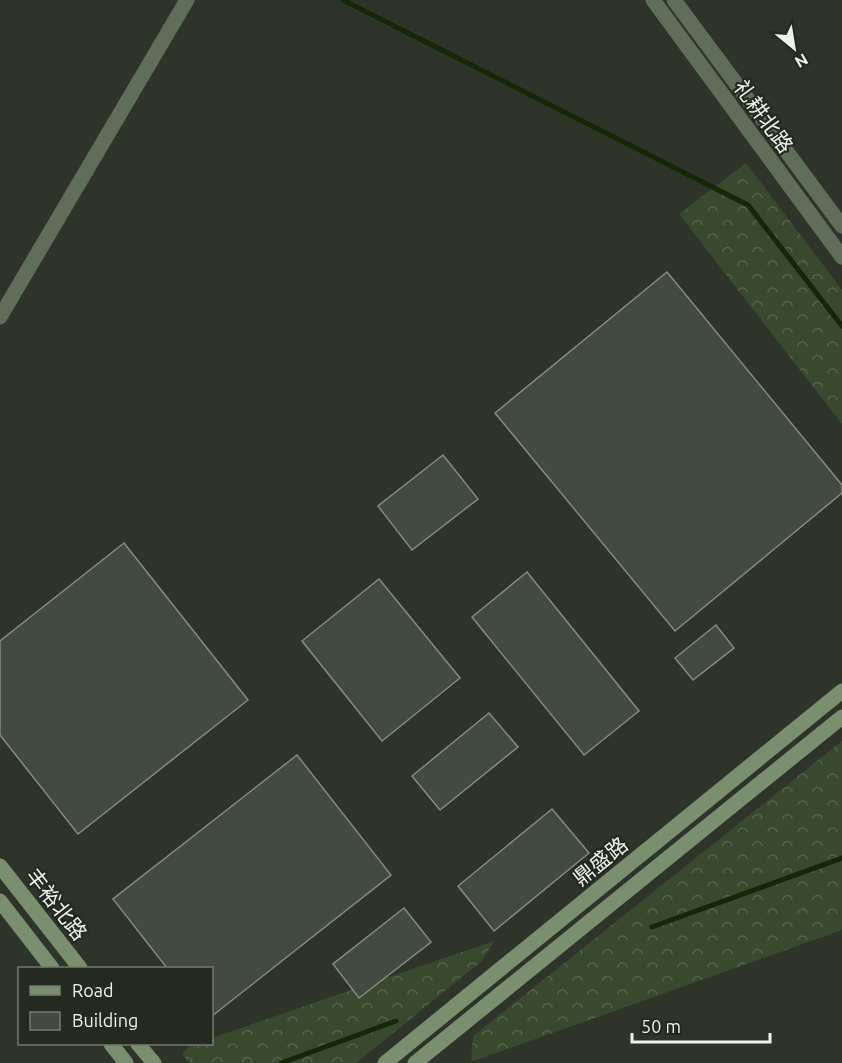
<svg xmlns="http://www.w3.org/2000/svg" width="842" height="1063" viewBox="0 0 842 1063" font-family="Ubuntu,'Noto Sans SC',sans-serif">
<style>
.forest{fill:url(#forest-crowns)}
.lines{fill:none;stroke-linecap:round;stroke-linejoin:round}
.stream{stroke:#142805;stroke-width:5}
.building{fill:#434a3f;stroke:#848b7f;stroke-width:1.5}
.tertiary{stroke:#606e59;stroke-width:15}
.secondary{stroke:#7a8f6d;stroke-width:15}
.labels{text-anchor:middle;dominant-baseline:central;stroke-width:4.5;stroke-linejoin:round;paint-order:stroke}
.street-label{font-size:21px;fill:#eef2ec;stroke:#242a20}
</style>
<defs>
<pattern id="forest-crowns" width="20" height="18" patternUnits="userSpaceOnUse" patternTransform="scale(1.5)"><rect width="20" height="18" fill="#38492d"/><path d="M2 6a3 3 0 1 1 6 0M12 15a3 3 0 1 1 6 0" fill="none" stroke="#55644c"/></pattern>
</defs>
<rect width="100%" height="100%" fill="#2e342a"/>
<!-- forest -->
<path class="forest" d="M 746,163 L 842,290 L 842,424 L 679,214 Z
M 842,741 L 842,930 L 471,1062 L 473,1036 Z
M 494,941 L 482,961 L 356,1063 L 189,1063 L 182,1054 L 190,1045 L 212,1044 L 212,1038 Z"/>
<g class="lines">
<!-- stream -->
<path class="stream" d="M 343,0 L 748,205 L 842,326
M 652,927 L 842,858
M 281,1063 L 396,1021"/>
</g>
<!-- building -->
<path class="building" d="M 667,272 L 842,485 L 842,493 L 675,631 L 495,413 Z
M 443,455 L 478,499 L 412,550 L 378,506 Z
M 124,543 L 248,700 L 78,834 L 0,735 L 0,641 Z
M 527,572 L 639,711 L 584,755 L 472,617 Z
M 379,579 L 460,678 L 382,741 L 302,641 Z
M 716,625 L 734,648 L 693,680 L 675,658 Z
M 489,713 L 518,747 L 440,810 L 412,776 Z
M 297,755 L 391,875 L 212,1016 L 212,968 L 167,968 L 113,899 Z
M 552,809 L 589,853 L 494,931 L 458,886 Z
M 404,908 L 431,942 L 359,998 L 333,964 Z"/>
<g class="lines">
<!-- tertiary -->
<path class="tertiary" d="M 653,0 L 842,257
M 674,0 L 842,226
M 0,317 L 187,0"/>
<!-- secondary -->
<path class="secondary" d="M 0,866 L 80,968
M 0,901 L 52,968
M 111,1044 L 126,1063
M 138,1044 L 154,1063
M 385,1063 L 842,691
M 415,1063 L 842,717"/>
</g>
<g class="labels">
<!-- street labels -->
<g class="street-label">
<text transform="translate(764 116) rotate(54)">礼耕北路</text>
<text transform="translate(600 861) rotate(-39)">鼎盛路</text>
<text transform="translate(57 904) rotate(52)">丰裕北路</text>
</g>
</g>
<!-- legend -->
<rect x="18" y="967" width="195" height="78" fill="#242a20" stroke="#757a72" stroke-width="1.5"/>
<rect x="30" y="986" width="30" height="9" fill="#7a8f6d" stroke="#757a72" stroke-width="1.5"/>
<text x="72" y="997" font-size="18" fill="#eef2ec">Road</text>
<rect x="30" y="1012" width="30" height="18" fill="#434a3f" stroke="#757a72" stroke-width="1.5"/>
<text x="72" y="1027" font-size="18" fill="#eef2ec">Building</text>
<!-- north arrow -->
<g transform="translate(794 48) rotate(150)" stroke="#242a20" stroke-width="4.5" paint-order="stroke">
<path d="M0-4.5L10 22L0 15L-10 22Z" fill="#eef2ec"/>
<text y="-9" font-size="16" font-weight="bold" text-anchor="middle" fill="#eef2ec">N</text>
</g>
<!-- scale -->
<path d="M632 1033v9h138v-9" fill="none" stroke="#eef2ec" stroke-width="3"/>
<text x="641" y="1033" font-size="18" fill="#eef2ec" stroke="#242a20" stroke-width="4.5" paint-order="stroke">50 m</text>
</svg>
